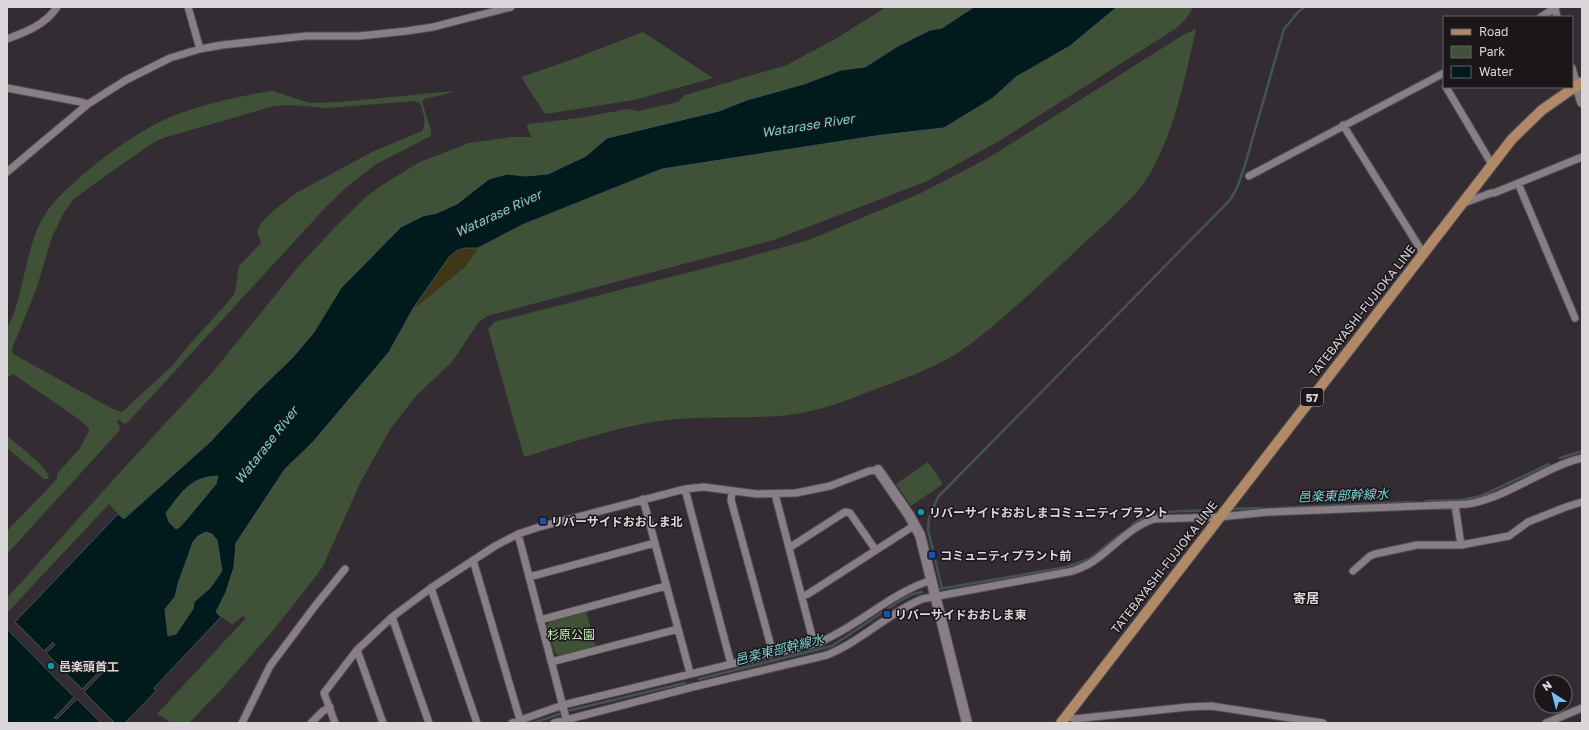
<svg xmlns="http://www.w3.org/2000/svg" width="1589" height="730" viewBox="0 0 1589 730" font-family="'Golos Text','Noto Sans JP',sans-serif">
<style>
.green{fill:#3f5238;fill-rule:evenodd}
.sand{fill:#3f3716}
.water{fill:#011b1c;stroke:#425355;fill-rule:evenodd}
.lines{fill:none;stroke-linecap:round;stroke-linejoin:round}
.stream{stroke:#425355;stroke-width:2.5}
.street-casing{stroke:#514b50;stroke-width:9}
.secondary-casing{stroke:#514b50;stroke-width:12}
.primary-casing{stroke:#514b50;stroke-width:12}
.street{stroke:#877e86;stroke-width:7}
.secondary{stroke:#877e86;stroke-width:10}
.primary{stroke:#b28967;stroke-width:10}
.culture-dot{fill:#0f9aa8;stroke:#1a1619;stroke-width:1.5}
.transit-dot{fill:#1a4fb4;stroke:#1a1619;stroke-width:1.5}
.labels{text-anchor:middle;dominant-baseline:central;stroke-width:3;stroke-linejoin:round;paint-order:stroke}
.shield{fill:#1a1619;stroke:#a19ca0;stroke-width:1}
.shield-label{font-size:11px;font-weight:bold;fill:#dbd6da}
.street-label{font-size:12px;fill:#dbd6da;stroke:#1a1619}
.poi-label{font-size:12px;font-weight:bold;fill:#dbd6da;stroke:#1a1619;text-anchor:start}
.park-label{font-size:12px;fill:#c9f2ba;stroke:#1a1619}
.water-label{font-size:13px;font-style:italic;fill:#79d1d3;stroke:#1a1619}
.neighbourhood-label{font-size:13px;font-weight:bold;fill:#dbd6da;stroke:#1a1619}
</style>
<rect width="100%" height="100%" fill="#342c33"/>
<!-- green -->
<path class="green" d="M 886,7 L 974,7 L 942,28 L 930,30 L 898,46 L 865,67 L 841,70 L 804,84 L 747,100 L 719,111 L 607,138 L 586,156 L 548,174 L 525,176 L 507,174 L 489,179 L 457,204 L 437,213 L 423,216 L 341,288 L 314,332 L 293,357 L 253,396 L 210,442 L 123,519 L 109,504 L 7,613 L 7,598 L 123,469 L 211,374 L 299,266 L 337,225 L 366,197 L 382,185 L 420,162 L 469,143 L 511,137 L 531,137 L 527,127 L 528,124 L 579,118 L 628,109 L 638,111 L 678,102 L 685,95 L 787,65 L 837,38 Z
M 1117,7 L 1193,7 C 1188,18 1182,24 1172,31 L 999,141 L 925,182 L 774,240 L 487,316 L 478,323 L 452,362 L 416,396 L 391,428 L 362,479 L 323,566 L 316,576 L 271,633 L 218,693 L 189,723 L 172,723 L 157,714 L 246,618 L 243,616 L 232,625 L 216,612 L 226,592 L 234,567 L 236,543 L 285,469 L 313,442 L 389,352 L 414,307 L 419,305 L 475,252 L 478,248 L 522,225 L 662,169 L 882,135 L 944,128 L 993,98 L 1016,77 L 1070,46 Z
M 1196,29 C 1185,77 1176,126 1152,170 C 1135,200 1105,223 1081,246 C 1052,273 1024,300 994,325 C 982,335 969,346 956,354 C 929,370 898,381 868,392 C 848,400 827,408 806,412 C 763,421 719,415 676,419 C 624,424 574,442 524,457 L 488,329 L 494,322 L 737,260 L 809,240 L 921,193 L 990,157 L 1183,35 Z
M 643,32 L 713,78 L 634,100 L 545,114 L 521,77 L 568,61 Z
M 272,91 L 310,103 L 340,102 L 454,91 C 450,94 431,97 424,99 L 422,102 L 431,130 L 431,136 L 376,164 L 349,185 L 326,207 L 129,421 L 125,424 L 117,419 L 120,430 L 7,554 L 7,531 L 57,479 L 57,474 L 80,448 L 89,431 L 88,427 L 80,420 L 13,374 L 7,378 C 7,366 5,341 7,330 C 9,322 14,315 16,307 C 25,279 29,238 46,213 C 54,200 66,190 77,180 C 105,155 143,127 178,114 C 208,103 240,96 272,91 ZM 415,101 L 420,103 C 423,113 427,121 422,131 L 374,151 L 296,193 L 272,212 L 261,223 L 257,232 L 261,243 L 239,266 L 235,293 L 228,302 L 190,344 L 173,365 L 122,412 L 113,409 L 13,354 L 12,349 L 36,290 L 52,237 L 63,214 L 74,199 L 94,184 L 151,144 L 163,138 L 274,106 L 291,105 L 327,108 Z
M 7,436 C 16,444 50,468 49,479 L 44,479 L 7,448 Z
M 928,462 L 943,484 L 911,506 L 896,484 Z
M 218,476 L 216,484 L 201,503 L 177,529 L 169,522 L 166,513 C 182,492 189,477 218,476 Z
M 207,532 L 212,534 L 217,540 L 222,571 L 210,588 L 194,602 L 193,609 L 176,634 L 168,636 L 165,609 L 175,597 L 178,584 L 193,542 L 198,536 Z
M 586,611 L 596,646 L 560,656 L 555,653 L 547,625 L 550,621 Z"/>
<!-- sand -->
<path class="sand" d="M 466,248 L 478,248 L 465,267 L 419,305 L 414,307 C 427,288 443,254 466,248 Z"/>
<!-- water -->
<path class="water" d="M 974,7 L 1117,7 L 1070,46 L 1016,77 L 993,98 L 944,128 L 882,135 L 662,169 L 522,225 L 478,248 L 466,248 L 458,250 L 450,256 L 414,307 L 389,352 L 313,442 L 285,469 L 236,543 L 234,567 L 226,592 L 216,612 L 221,617 L 154,688 L 156,691 L 125,723 L 115,723 L 84,692 L 108,667 L 106,665 L 82,689 L 46,653 L 55,645 L 53,642 L 44,651 L 15,622 L 118,514 L 124,519 L 210,442 L 253,396 L 293,357 L 314,332 L 341,288 L 401,227 L 423,216 L 437,213 L 457,204 L 489,179 L 507,174 L 525,176 L 548,174 L 586,156 L 607,138 L 719,111 L 747,100 L 804,84 L 841,70 L 865,67 L 898,46 L 930,30 L 942,28 ZM 218,476 L 216,484 L 181,526 L 176,529 L 169,522 L 166,513 C 182,492 190,477 218,476 ZM 206,532 L 212,534 L 217,540 L 222,571 L 210,588 L 194,602 L 193,609 L 176,634 L 168,636 L 165,609 L 175,597 L 178,584 L 193,542 L 198,536 Z
M 7,629 L 74,697 L 54,718 L 57,719 L 77,699 L 101,723 L 7,723 Z"/>
<g class="lines">
<!-- stream -->
<path class="stream" d="M 1560,458 L 1582,451
M 1426,501 L 1461,500 L 1481,496 L 1549,464
M 1274,508 L 1413,502
M 1230,509 L 1262,508
M 1132,525 C 1154,507 1186,512 1213,510
M 942,588 L 928,530 L 929,518 L 938,497 L 1230,200 L 1237,188 L 1245,165 L 1284,29 L 1299,11 L 1305,7
M 939,589 L 1067,567 L 1089,559 L 1122,533
M 699,679 L 832,646 L 898,602 L 913,594 L 922,592
M 567,711 L 685,683
M 533,723 L 560,714"/>
<!-- street casing -->
<g class="street-casing">
<path id="street" d="M 188,7 L 200,49
M 1555,8 L 1557,17
M 1541,17 L 1556,7
M 7,39 C 26,32 45,25 57,7
M 1572,68 L 1577,85
M 1446,87 L 1491,163
M 7,88 L 81,102 L 88,104
M 1343,125 L 1423,253
M 7,172 L 88,104 L 126,80 L 170,58 L 200,49 L 222,45 L 306,36 L 359,36 L 407,31 L 433,27 L 511,7
M 1249,176 L 1444,73
M 1518,183 L 1575,318
M 1464,203 L 1491,193 L 1494,193 L 1582,157
M 685,489 L 731,664
M 732,492 L 731,500 L 773,654
M 775,494 L 814,644
M 643,499 L 690,673
M 1455,505 L 1461,545
M 518,534 L 567,722
M 789,548 L 845,512 L 850,513 L 875,549
M 473,560 L 520,720
M 1353,571 L 1370,556 L 1375,554 L 1417,545 L 1461,545 L 1509,536 L 1528,522 L 1566,507 L 1582,502
M 529,577 L 655,543
M 431,588 L 477,723
M 802,596 L 808,594 L 915,525
M 392,617 L 429,723
M 540,620 L 666,586
M 357,650 L 383,723
M 551,662 L 678,629
M 1067,715 L 1074,719 L 1188,707 L 1211,706 L 1323,723
M 242,723 L 270,666 L 315,606 L 345,569
M 311,723 L 323,711 L 330,707
M 335,723 L 324,693 L 357,650 L 392,617 L 431,588 L 495,546 L 518,534 L 539,527 L 685,489 L 704,487 L 757,494 L 796,493 L 830,486 L 869,471 L 878,470
M 512,723 L 563,705 L 818,643 C 859,626 890,593 932,580
M 554,723 L 693,687 L 827,655 C 862,641 888,613 922,599 L 1073,571 C 1081,568 1089,565 1095,560 C 1115,546 1130,527 1154,519 L 1220,517 L 1268,512 L 1468,504 C 1509,497 1542,468 1582,458
M 1546,723 L 1582,708"/>
</g>
<!-- secondary casing -->
<g class="secondary-casing">
<path id="secondary" d="M 1577,85 L 1582,102
M 878,470 L 909,515 L 920,535 L 967,723"/>
</g>
<!-- primary casing -->
<g class="primary-casing">
<path id="primary" d="M 1061,723 L 1512,139 L 1542,110 L 1582,82"/>
</g>
<!-- street -->
<use href="#street" class="street"/>
<!-- secondary -->
<use href="#secondary" class="secondary"/>
<!-- primary -->
<use href="#primary" class="primary"/>
</g>
<!-- markers -->
<g class="culture-dot">
<circle cx="921" cy="512" r="4"/>
<circle cx="51" cy="666" r="4"/>
</g>
<g class="transit-dot">
<rect x="539" y="517" width="8" height="8" rx="2"/>
<rect x="928" y="551" width="8" height="8" rx="2"/>
<rect x="883" y="610" width="8" height="8" rx="2"/>
</g>
<g class="labels">
<!-- shield labels -->
<rect class="shield" x="1301" y="388" width="22" height="18" rx="3"/>
<g class="shield-label">
<text x="1312" y="397">57</text>
</g>
<!-- street labels -->
<g class="street-label">
<text transform="translate(1362 311) rotate(-52)">TATEBAYASHI-FUJIOKA LINE</text>
<text transform="translate(1164 567) rotate(-52)">TATEBAYASHI-FUJIOKA LINE</text>
</g>
<!-- poi labels -->
<g class="poi-label">
<text x="929" y="512">リバーサイドおおしまコミュニティプラント</text>
<text x="551" y="521">リバーサイドおおしま北</text>
<text x="940" y="555">コミュニティプラント前</text>
<text x="895" y="614">リバーサイドおおしま東</text>
<text x="59" y="666">邑楽頭首工</text>
</g>
<!-- park labels -->
<g class="park-label">
<text x="571" y="634">杉原公園</text>
</g>
<!-- water labels -->
<g class="water-label">
<text transform="translate(808 125) rotate(-9)">Watarase River</text>
<text transform="translate(498 213) rotate(-25)">Watarase River</text>
<text transform="translate(266 445) rotate(-52)">Watarase River</text>
<text transform="translate(1343 495) rotate(-2)">邑楽東部幹線水</text>
<text transform="translate(779 649) rotate(-14)">邑楽東部幹線水</text>
</g>
<!-- neighbourhood labels -->
<g class="neighbourhood-label">
<text x="1306" y="598">寄居</text>
</g>
</g>
<!-- border -->
<rect width="1589" height="730" fill="none" stroke="#dbd6da" stroke-width="16"/>
<!-- legend -->
<rect x="1443" y="16" width="130" height="72" fill="#1a1619" stroke="#676366"/>
<rect x="1451" y="29" width="20" height="6" fill="#b28967" stroke="#676366"/>
<text x="1479" y="36" font-size="12" fill="#dbd6da">Road</text>
<rect x="1451" y="46" width="20" height="12" fill="#3f5238" stroke="#676366"/>
<text x="1479" y="56" font-size="12" fill="#dbd6da">Park</text>
<rect x="1451" y="66" width="20" height="12" fill="#011b1c" stroke="#676366"/>
<text x="1479" y="76" font-size="12" fill="#dbd6da">Water</text>
<!-- north arrow -->
<g transform="translate(1553 694) rotate(324)"><circle r="19" fill="#1a1619" stroke="#676366"/>
<path d="M0-3L7 15L0 10L-7 15Z" fill="#77bff7"/>
<text y="-6" font-size="11" font-weight="bold" text-anchor="middle" fill="#dbd6da">N</text>
</g>
</svg>
